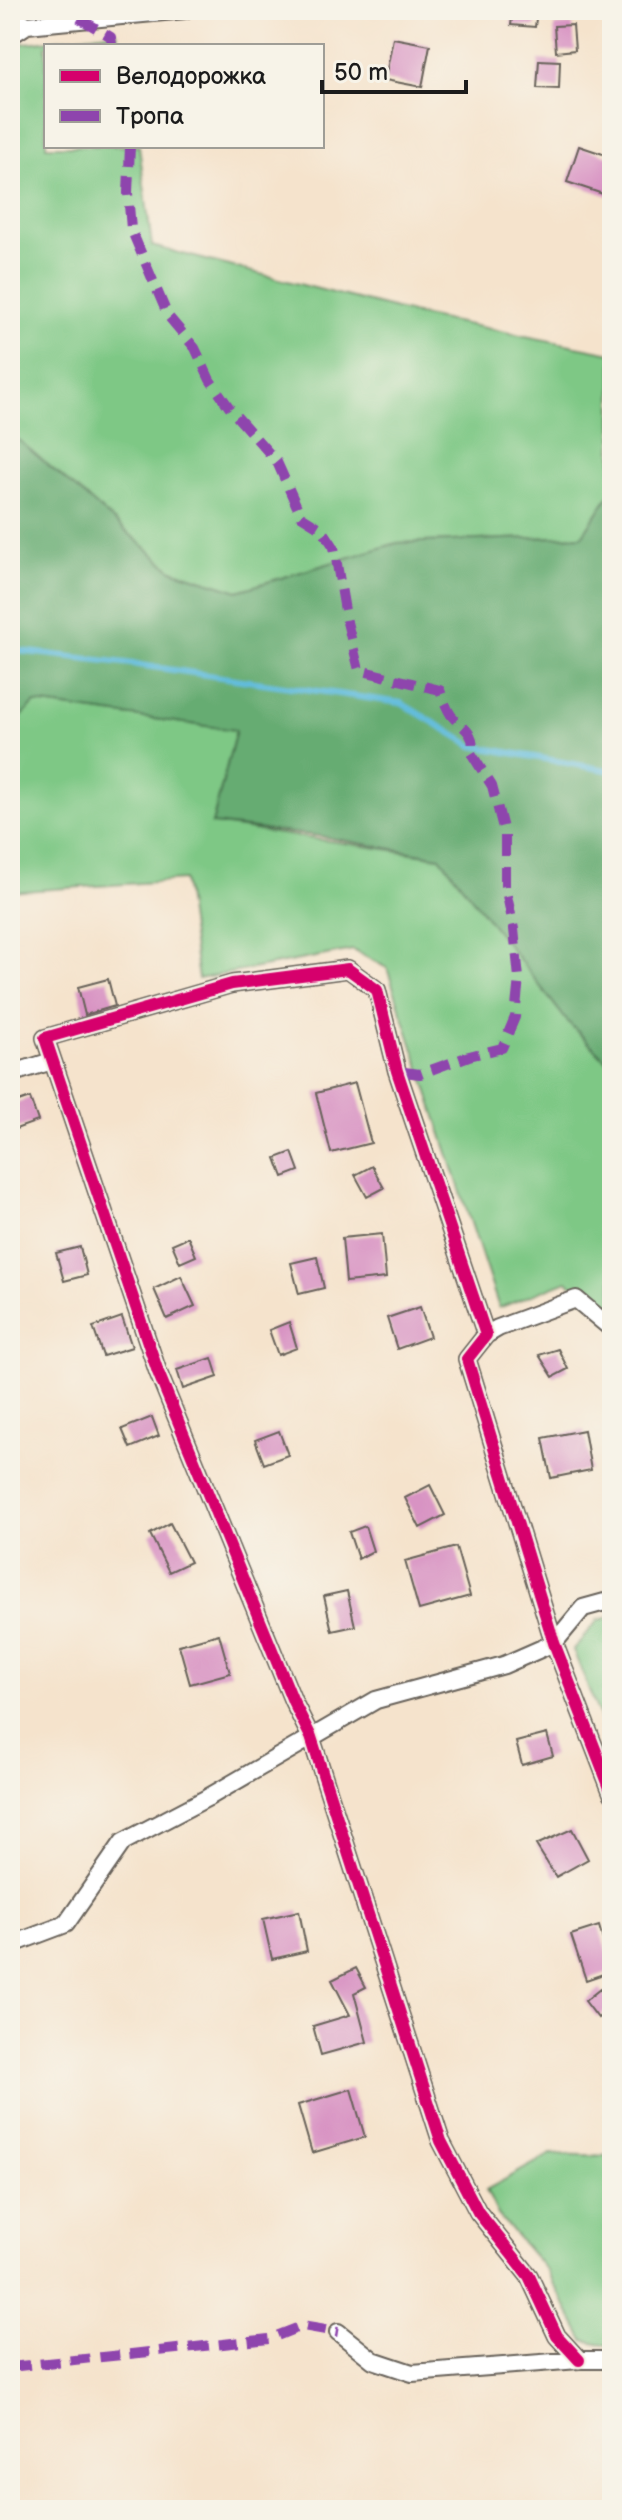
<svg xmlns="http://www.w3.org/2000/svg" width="622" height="2520" viewBox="0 0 622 2520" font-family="'Balsamiq Sans',sans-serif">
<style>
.green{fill:#7ec885;stroke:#4d7250;stroke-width:2}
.forest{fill:#66ac72;stroke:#416447;stroke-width:2}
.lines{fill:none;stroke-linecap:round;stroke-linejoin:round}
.stream{stroke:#5ebbdc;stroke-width:6}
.building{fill:#d893c3}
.minor-casing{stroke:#68625a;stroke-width:20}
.minor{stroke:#fff;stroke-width:16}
.quiet{stroke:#8e44ad;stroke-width:10;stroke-dasharray:20 10;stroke-linecap:butt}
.cycleway-casing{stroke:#f7f3e8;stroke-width:17}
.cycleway{stroke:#d6006c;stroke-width:12}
</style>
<rect width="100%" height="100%" fill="#f7f3e8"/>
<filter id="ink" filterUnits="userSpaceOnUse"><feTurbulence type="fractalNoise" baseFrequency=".0125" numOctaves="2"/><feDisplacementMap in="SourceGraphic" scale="16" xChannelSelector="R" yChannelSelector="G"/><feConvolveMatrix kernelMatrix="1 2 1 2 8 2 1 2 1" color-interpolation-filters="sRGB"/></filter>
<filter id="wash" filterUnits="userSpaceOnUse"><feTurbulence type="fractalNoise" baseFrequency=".006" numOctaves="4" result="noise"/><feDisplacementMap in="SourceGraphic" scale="32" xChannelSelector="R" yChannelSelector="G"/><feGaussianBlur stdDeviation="1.8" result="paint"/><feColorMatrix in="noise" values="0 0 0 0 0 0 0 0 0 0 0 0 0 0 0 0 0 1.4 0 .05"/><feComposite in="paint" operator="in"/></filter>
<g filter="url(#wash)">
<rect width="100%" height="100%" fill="#f5e3cc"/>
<!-- green -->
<path class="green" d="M 117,32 L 119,46 L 46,46 L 46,146 L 139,146 L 152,246 L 419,315 L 612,353 L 612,491 L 582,536 L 397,543 L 238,591 L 172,570 L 15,438 L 10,440 L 10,45 Z
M 35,703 L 236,730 L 212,824 L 440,857 L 568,1022 L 612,1066 L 612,1310 L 567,1281 L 499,1308 L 387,968 L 353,950 L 198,979 L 184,880 L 10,892 L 10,728 Z
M 612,1617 L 612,1733 L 607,1735 L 573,1650 L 598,1620 Z
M 551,2154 L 612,2156 L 612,2346 L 584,2340 L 546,2270 L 498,2215 L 486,2190 Z"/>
<!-- forest -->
<path class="forest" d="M 15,437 L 172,570 L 238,591 L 397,543 L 582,536 L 612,491 L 612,1066 L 568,1022 L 440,857 L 318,836 L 212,824 L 236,730 L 35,703 L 10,728 L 10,440 Z"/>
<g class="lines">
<!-- stream -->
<path class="stream" d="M 10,650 L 125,663 L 401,703 L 473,746 L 612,771"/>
</g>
<g id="blocks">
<!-- building -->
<path class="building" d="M 513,10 L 537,10 L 535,27 L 511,25 Z
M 573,25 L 575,50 L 556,52 L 554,26 Z
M 393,38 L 430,45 L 422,87 L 385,80 Z
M 539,60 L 560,61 L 559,89 L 537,88 Z
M 579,146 L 612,157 L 612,197 L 567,182 Z
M 108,979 L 115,1006 L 85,1015 L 78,987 Z
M 355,1083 L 371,1143 L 331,1153 L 316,1093 Z
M 30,1098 L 38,1121 L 10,1131 L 10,1105 Z
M 292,1152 L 299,1171 L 283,1177 L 276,1158 Z
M 372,1166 L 384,1188 L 367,1197 L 355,1175 Z
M 382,1234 L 386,1278 L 346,1282 L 342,1238 Z
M 188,1237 L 196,1256 L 180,1263 L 172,1244 Z
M 80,1247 L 87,1275 L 64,1281 L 56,1253 Z
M 317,1257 L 324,1288 L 299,1294 L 291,1263 Z
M 181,1276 L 195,1306 L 167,1319 L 154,1289 Z
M 420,1307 L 430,1337 L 397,1349 L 387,1318 Z
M 122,1317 L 132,1347 L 103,1356 L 93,1327 Z
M 289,1322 L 297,1348 L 278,1355 L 269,1330 Z
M 558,1349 L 568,1369 L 553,1377 L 539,1355 Z
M 212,1358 L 218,1377 L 183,1389 L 177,1370 Z
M 152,1417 L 159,1436 L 130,1448 L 122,1429 Z
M 584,1430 L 591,1470 L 551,1478 L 543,1438 Z
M 279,1431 L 288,1455 L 264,1464 L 255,1440 Z
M 430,1485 L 445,1515 L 420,1528 L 405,1498 Z
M 170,1523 L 190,1562 L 169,1572 L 150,1534 Z
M 365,1526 L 373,1551 L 358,1559 L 349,1532 Z
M 456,1547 L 470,1596 L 419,1610 L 405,1561 Z
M 347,1591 L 355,1626 L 332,1631 L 324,1596 Z
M 219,1634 L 230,1673 L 190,1684 L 179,1645 Z
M 547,1734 L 553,1756 L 522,1765 L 516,1742 Z
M 572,1829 L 588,1859 L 556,1877 L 536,1845 Z
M 299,1911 L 307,1951 L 272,1959 L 263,1919 Z
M 599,1926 L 612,1971 L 586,1980 L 571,1935 Z
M 356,1968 L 366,1987 L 354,1993 L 367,2042 L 321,2055 L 313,2026 L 350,2015 L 332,1980 Z
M 600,1989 L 612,2007 L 598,2018 L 585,2001 Z
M 351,2089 L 365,2137 L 312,2153 L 298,2105 Z"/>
</g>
</g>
<g filter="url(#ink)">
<use href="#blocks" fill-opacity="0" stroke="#68625a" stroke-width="2"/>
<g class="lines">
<!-- minor casing -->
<g class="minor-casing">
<path id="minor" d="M 10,14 L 27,25 L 185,10
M 10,36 L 27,25
M 10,1074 L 52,1061
M 486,1335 L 498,1328 L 576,1299 L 612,1329
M 13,1944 L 66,1924 L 123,1842 L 207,1798 L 376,1700 L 504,1665 L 554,1643 L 583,1608 L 612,1600
M 338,2332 L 373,2360 L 412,2373 L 579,2360 L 612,2360
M 579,2360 L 557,2336 L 529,2276 L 478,2212 L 441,2141 L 311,1737 L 293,1701 L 158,1372 L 45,1038 L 232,984 L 348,969 L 377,990 L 397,1071 L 486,1335 L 467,1359 L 554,1643 L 612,1793"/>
</g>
<!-- minor -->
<use href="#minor" class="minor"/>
<!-- quiet -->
<path class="quiet" d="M 79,18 L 111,37 L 112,46
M 130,146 L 128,193 L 131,229 L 168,316 L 195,348 L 210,380 L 231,410 L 277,462 L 301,516 L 322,529 L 334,547 L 347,622 L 359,670 L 440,690 C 443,698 446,708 451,715 C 461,728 478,732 471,753 L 492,786 L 505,836 L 505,886 L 514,929 L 519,978 L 515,1017 L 502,1048 L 469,1056 L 420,1074 L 397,1071
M 10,1944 L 13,1944
M 10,2367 L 269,2339 L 302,2326 L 338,2332"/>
<!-- cycleway casing -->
<g class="cycleway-casing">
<path id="cycleway" d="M 579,2360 L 557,2336 L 529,2276 L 478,2212 L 441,2141 L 311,1737 L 293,1701 L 158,1372 L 45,1038 L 232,984 L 348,969 L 377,990 L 397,1071 L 486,1335 L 467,1359 L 554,1643 L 612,1793"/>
</g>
<!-- cycleway -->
<use href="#cycleway" class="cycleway"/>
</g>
</g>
<!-- margin -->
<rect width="622" height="2520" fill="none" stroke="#f7f3e8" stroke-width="40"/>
<!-- legend -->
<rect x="44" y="44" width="280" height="104" fill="#f7f3e8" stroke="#9f9d96" stroke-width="2"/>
<rect x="60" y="70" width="40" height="12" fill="#d6006c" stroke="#9f9d96" stroke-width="2"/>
<text x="116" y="84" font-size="24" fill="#1c1c1c">Велодорожка</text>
<rect x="60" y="110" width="40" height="12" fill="#8e44ad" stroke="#9f9d96" stroke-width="2"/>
<text x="116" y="124" font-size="24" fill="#1c1c1c">Тропа</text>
<!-- scale -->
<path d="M322 80v12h144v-12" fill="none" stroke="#1c1c1c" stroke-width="4"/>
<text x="334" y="80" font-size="24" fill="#1c1c1c" stroke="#f7f3e8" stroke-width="6" paint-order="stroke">50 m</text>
</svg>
